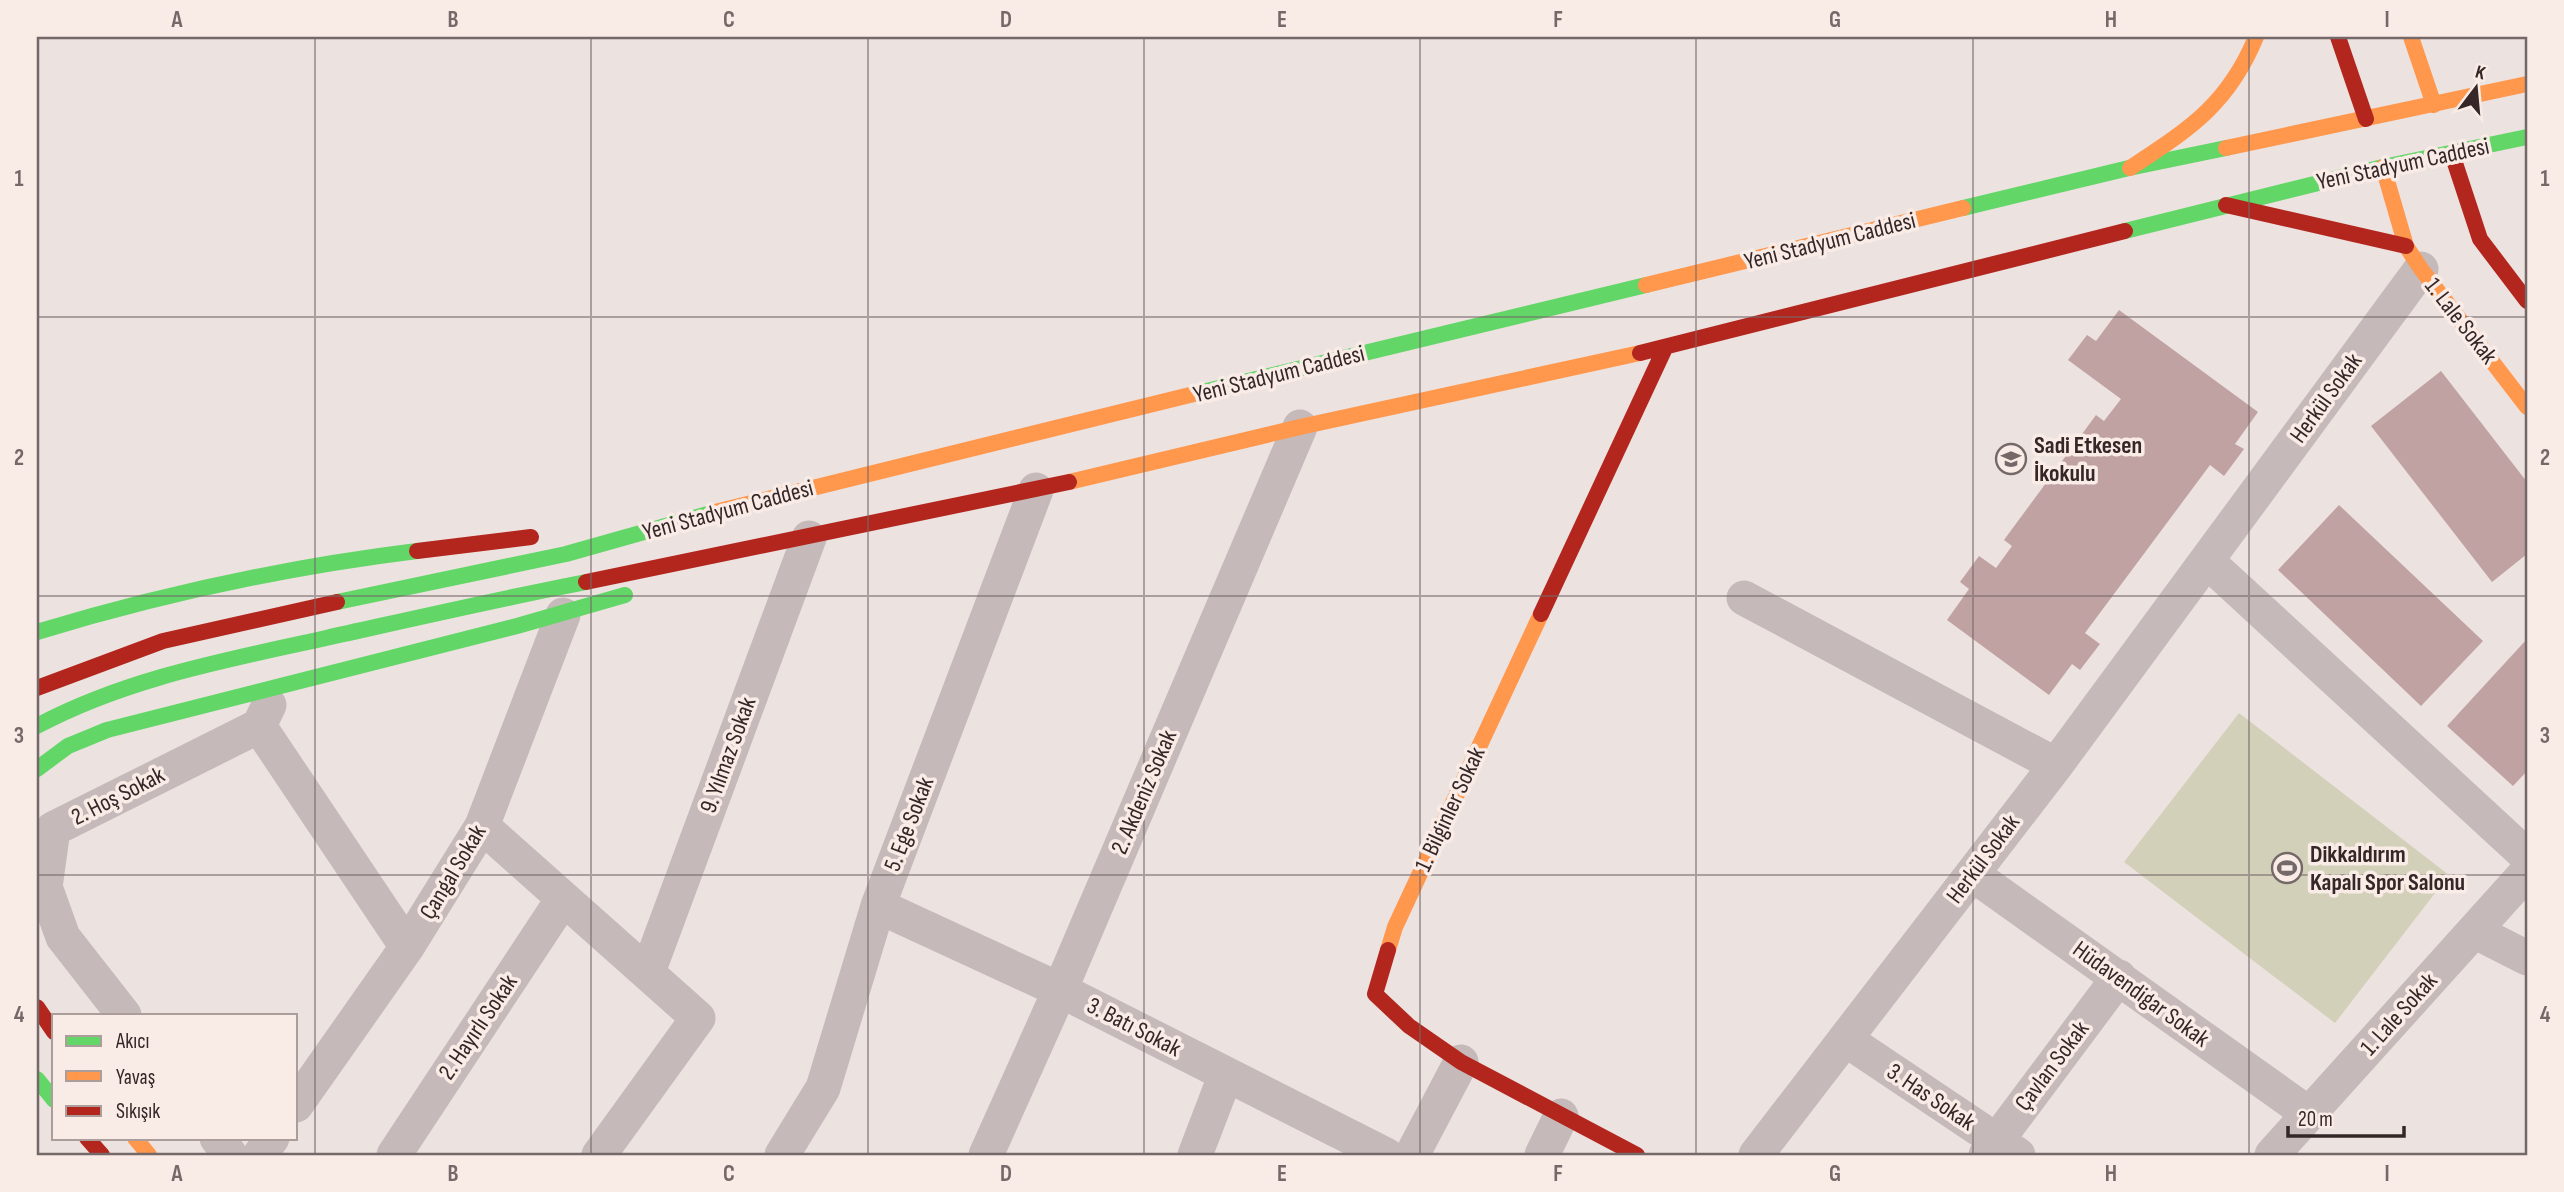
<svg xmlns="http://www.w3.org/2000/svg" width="2564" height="1192" viewBox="0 0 2564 1192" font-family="'Sofia Sans Condensed',sans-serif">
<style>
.pitch{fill:#d3d0ba}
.building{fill:#c0a2a2}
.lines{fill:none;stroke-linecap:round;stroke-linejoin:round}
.street{stroke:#c5bab9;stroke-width:35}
.fast{stroke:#63d668;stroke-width:16}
.slow{stroke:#ff974d;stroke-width:16}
.jam{stroke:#b3261e;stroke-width:16}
.grid{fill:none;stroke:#756868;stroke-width:2;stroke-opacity:0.55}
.labels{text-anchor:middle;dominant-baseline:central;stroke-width:7;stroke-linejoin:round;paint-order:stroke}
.street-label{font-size:24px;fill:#352727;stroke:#f9ebe6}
.poi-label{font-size:24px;font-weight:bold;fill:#352727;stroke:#f9ebe6;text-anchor:start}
.neatline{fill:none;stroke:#756868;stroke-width:2.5}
.grid-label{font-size:23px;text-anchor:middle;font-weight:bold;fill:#756868}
</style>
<rect width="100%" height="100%" fill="#ece2e0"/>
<!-- pitch -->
<path class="pitch" d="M 2239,713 L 2449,875 L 2335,1023 L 2124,862 Z"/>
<!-- building -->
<path class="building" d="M 2119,310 L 2258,412 L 2235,444 L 2244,449 L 2224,476 L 2210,465 L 2085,633 L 2100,644 L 2080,670 L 2072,664 L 2049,695 L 1947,620 L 1969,589 L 1960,582 L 1979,556 L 1996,568 L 2012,546 L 2004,540 L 2096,415 L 2104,421 L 2121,399 L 2068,360 L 2087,335 L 2096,341 Z
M 2441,371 L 2527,482 L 2527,554 L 2492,582 L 2371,426 Z
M 2339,505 L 2483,641 L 2421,706 L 2278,570 Z
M 2527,639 L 2527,771 L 2513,786 L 2447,726 Z"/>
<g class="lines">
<!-- street -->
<path class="street" d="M 2207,561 L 2527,856
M 1744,598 L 2056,765
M 269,705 L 259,726 L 407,947
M 482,826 L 698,1018 L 599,1155
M 1972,874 L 2309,1114
M 878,906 L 1060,990 L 1386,1155
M 2474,931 L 2527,958
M 648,972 L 809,538
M 124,1015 L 63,937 L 45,887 L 53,829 L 259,726
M 1845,1039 L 2018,1155
M 296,1105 L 407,947 L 482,826 L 563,615
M 217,1138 L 230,1155
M 260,1155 L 272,1138
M 394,1155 L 563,899
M 782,1155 L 823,1088 L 878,906 L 1036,490
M 986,1155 L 1060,990 L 1300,427
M 1195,1155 L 1226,1074
M 1412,1155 L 1461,1062
M 1542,1155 L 1561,1116
M 1756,1155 L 2056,765 L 2421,269
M 1986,1155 L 2119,977
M 2272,1155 L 2527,872"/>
<!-- fast -->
<path class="fast" d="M 1963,208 L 2129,168 L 2226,148
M 2125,231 L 2383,167 L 2527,137
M 1194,394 L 1646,285
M 337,602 L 566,554 L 715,512
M 37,632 C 162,594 287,567 417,551
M 37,726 C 127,678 227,660 326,638 C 412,619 499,599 586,582
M 37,769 L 68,746 L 107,730 L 517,626 L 625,595
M 37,1079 L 54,1100"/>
<!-- slow -->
<path class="slow" d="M 2411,37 L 2434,105
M 2226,148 L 2527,84
M 2383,167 L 2406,246 L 2421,269 L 2527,407
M 2130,168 C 2189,129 2228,105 2256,37
M 1646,285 L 1963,208
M 1069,482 L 1300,427 L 1640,353
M 715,512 L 1194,394
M 1388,950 L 1395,927 L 1541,614
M 135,1138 L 149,1155"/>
<!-- jam -->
<path class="jam" d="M 2338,37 L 2366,119
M 2452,154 L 2480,239 L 2527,301
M 2226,205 L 2406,246
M 1640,353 L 2125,231
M 417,551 L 531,537
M 586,582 L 1069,482
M 1541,614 L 1665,348
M 37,688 L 163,641 L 337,602
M 1388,950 L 1375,994 L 1409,1026 L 1461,1062 L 1637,1155
M 37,1007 L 54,1032
M 87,1138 L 102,1155"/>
</g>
<!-- grid -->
<path class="grid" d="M 315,37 L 315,1155M 591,37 L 591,1155M 868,37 L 868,1155M 1144,37 L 1144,1155M 1420,37 L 1420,1155M 1696,37 L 1696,1155M 1973,37 L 1973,1155M 2249,37 L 2249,1155M 37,317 L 2527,317M 37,596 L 2527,596M 37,875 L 2527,875"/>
<!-- icons -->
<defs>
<g id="school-ring" transform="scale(1.575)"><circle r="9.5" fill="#f9ebe6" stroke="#756868" stroke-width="1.5"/><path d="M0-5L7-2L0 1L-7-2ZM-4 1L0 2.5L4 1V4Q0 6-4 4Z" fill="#756868"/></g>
<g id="stadium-ring" transform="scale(1.575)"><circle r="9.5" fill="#f9ebe6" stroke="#756868" stroke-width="1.5"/><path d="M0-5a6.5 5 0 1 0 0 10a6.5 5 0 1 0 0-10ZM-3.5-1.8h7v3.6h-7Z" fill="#756868"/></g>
</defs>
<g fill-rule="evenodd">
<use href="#school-ring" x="2011" y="459"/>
<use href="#stadium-ring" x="2287" y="868"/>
</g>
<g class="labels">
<!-- street labels -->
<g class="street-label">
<text transform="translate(2403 164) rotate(-12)">Yeni Stadyum Caddesi</text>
<text transform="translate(1830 241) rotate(-14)">Yeni Stadyum Caddesi</text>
<text transform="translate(2461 321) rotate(52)">1. Lale Sokak</text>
<text transform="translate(1279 374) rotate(-14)">Yeni Stadyum Caddesi</text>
<text transform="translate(2326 398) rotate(-54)">Herkül Sokak</text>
<text transform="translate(728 510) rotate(-15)">Yeni Stadyum Caddesi</text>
<text transform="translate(728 755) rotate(-70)">9. Yılmaz Sokak</text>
<text transform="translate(1144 792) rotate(-67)">2. Akdeniz Sokak</text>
<text transform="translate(118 796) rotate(-27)">2. Hoş Sokak</text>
<text transform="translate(1450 809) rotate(-65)">1. Bilginler Sokak</text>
<text transform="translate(909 824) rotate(-69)">5. Ege Sokak</text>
<text transform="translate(1983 859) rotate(-53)">Herkül Sokak</text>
<text transform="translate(453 872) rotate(-59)">Çangal Sokak</text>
<text transform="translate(2141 994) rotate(36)">Hüdavendigar Sokak</text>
<text transform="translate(2399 1014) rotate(-48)">1. Lale Sokak</text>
<text transform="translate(478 1027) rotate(-56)">2. Hayırlı Sokak</text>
<text transform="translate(1134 1027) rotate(27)">3. Batı Sokak</text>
<text transform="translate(2052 1066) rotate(-53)">Çavlan Sokak</text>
<text transform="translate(1931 1097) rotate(34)">3. Has Sokak</text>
</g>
<!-- poi labels -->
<g class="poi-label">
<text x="2034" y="445">Sadi Etkesen<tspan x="2034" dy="28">İkokulu</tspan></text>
<text x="2310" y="854">Dikkaldırım<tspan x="2310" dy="28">Kapalı Spor Salonu</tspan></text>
</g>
</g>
<!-- border -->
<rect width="2564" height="1192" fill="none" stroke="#f9ebe6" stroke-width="77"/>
<!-- legend -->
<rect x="52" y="1014" width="245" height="126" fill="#f9ebe6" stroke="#ab9d9a" stroke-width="2"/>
<rect x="66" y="1036" width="35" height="10" fill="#63d668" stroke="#ab9d9a" stroke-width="2"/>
<text x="116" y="1048" font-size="21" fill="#352727">Akıcı</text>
<rect x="66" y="1071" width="35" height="10" fill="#ff974d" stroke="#ab9d9a" stroke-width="2"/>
<text x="116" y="1084" font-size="21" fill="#352727">Yavaş</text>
<rect x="66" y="1106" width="35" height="10" fill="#b3261e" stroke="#ab9d9a" stroke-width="2"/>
<text x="116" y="1118" font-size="21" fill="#352727">Sıkışık</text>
<!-- north arrow -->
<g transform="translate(2476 88) rotate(16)" stroke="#f9ebe6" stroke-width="5" paint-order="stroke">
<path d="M0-5L12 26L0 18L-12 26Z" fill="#352727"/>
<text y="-10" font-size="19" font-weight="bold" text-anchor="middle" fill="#352727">K</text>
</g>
<!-- scale -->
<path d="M2288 1126v10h116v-10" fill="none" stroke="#352727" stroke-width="3.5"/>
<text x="2298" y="1126" font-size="21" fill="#352727" stroke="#f9ebe6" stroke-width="5" paint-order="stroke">20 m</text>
<rect x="38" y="38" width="2488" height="1116" class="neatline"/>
<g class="grid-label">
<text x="177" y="27">A</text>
<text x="453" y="27">B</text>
<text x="729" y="27">C</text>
<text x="1006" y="27">D</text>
<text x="1282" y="27">E</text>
<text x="1558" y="27">F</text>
<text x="1835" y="27">G</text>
<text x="2111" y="27">H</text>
<text x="2387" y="27">I</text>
<text x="19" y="186">1</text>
<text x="2545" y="186">1</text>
<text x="19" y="465">2</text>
<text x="2545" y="465">2</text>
<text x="19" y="743">3</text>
<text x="2545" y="743">3</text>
<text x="19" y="1022">4</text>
<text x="2545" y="1022">4</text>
<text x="177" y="1181">A</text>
<text x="453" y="1181">B</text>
<text x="729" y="1181">C</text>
<text x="1006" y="1181">D</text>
<text x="1282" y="1181">E</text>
<text x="1558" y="1181">F</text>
<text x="1835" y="1181">G</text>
<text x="2111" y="1181">H</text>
<text x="2387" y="1181">I</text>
</g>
</svg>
